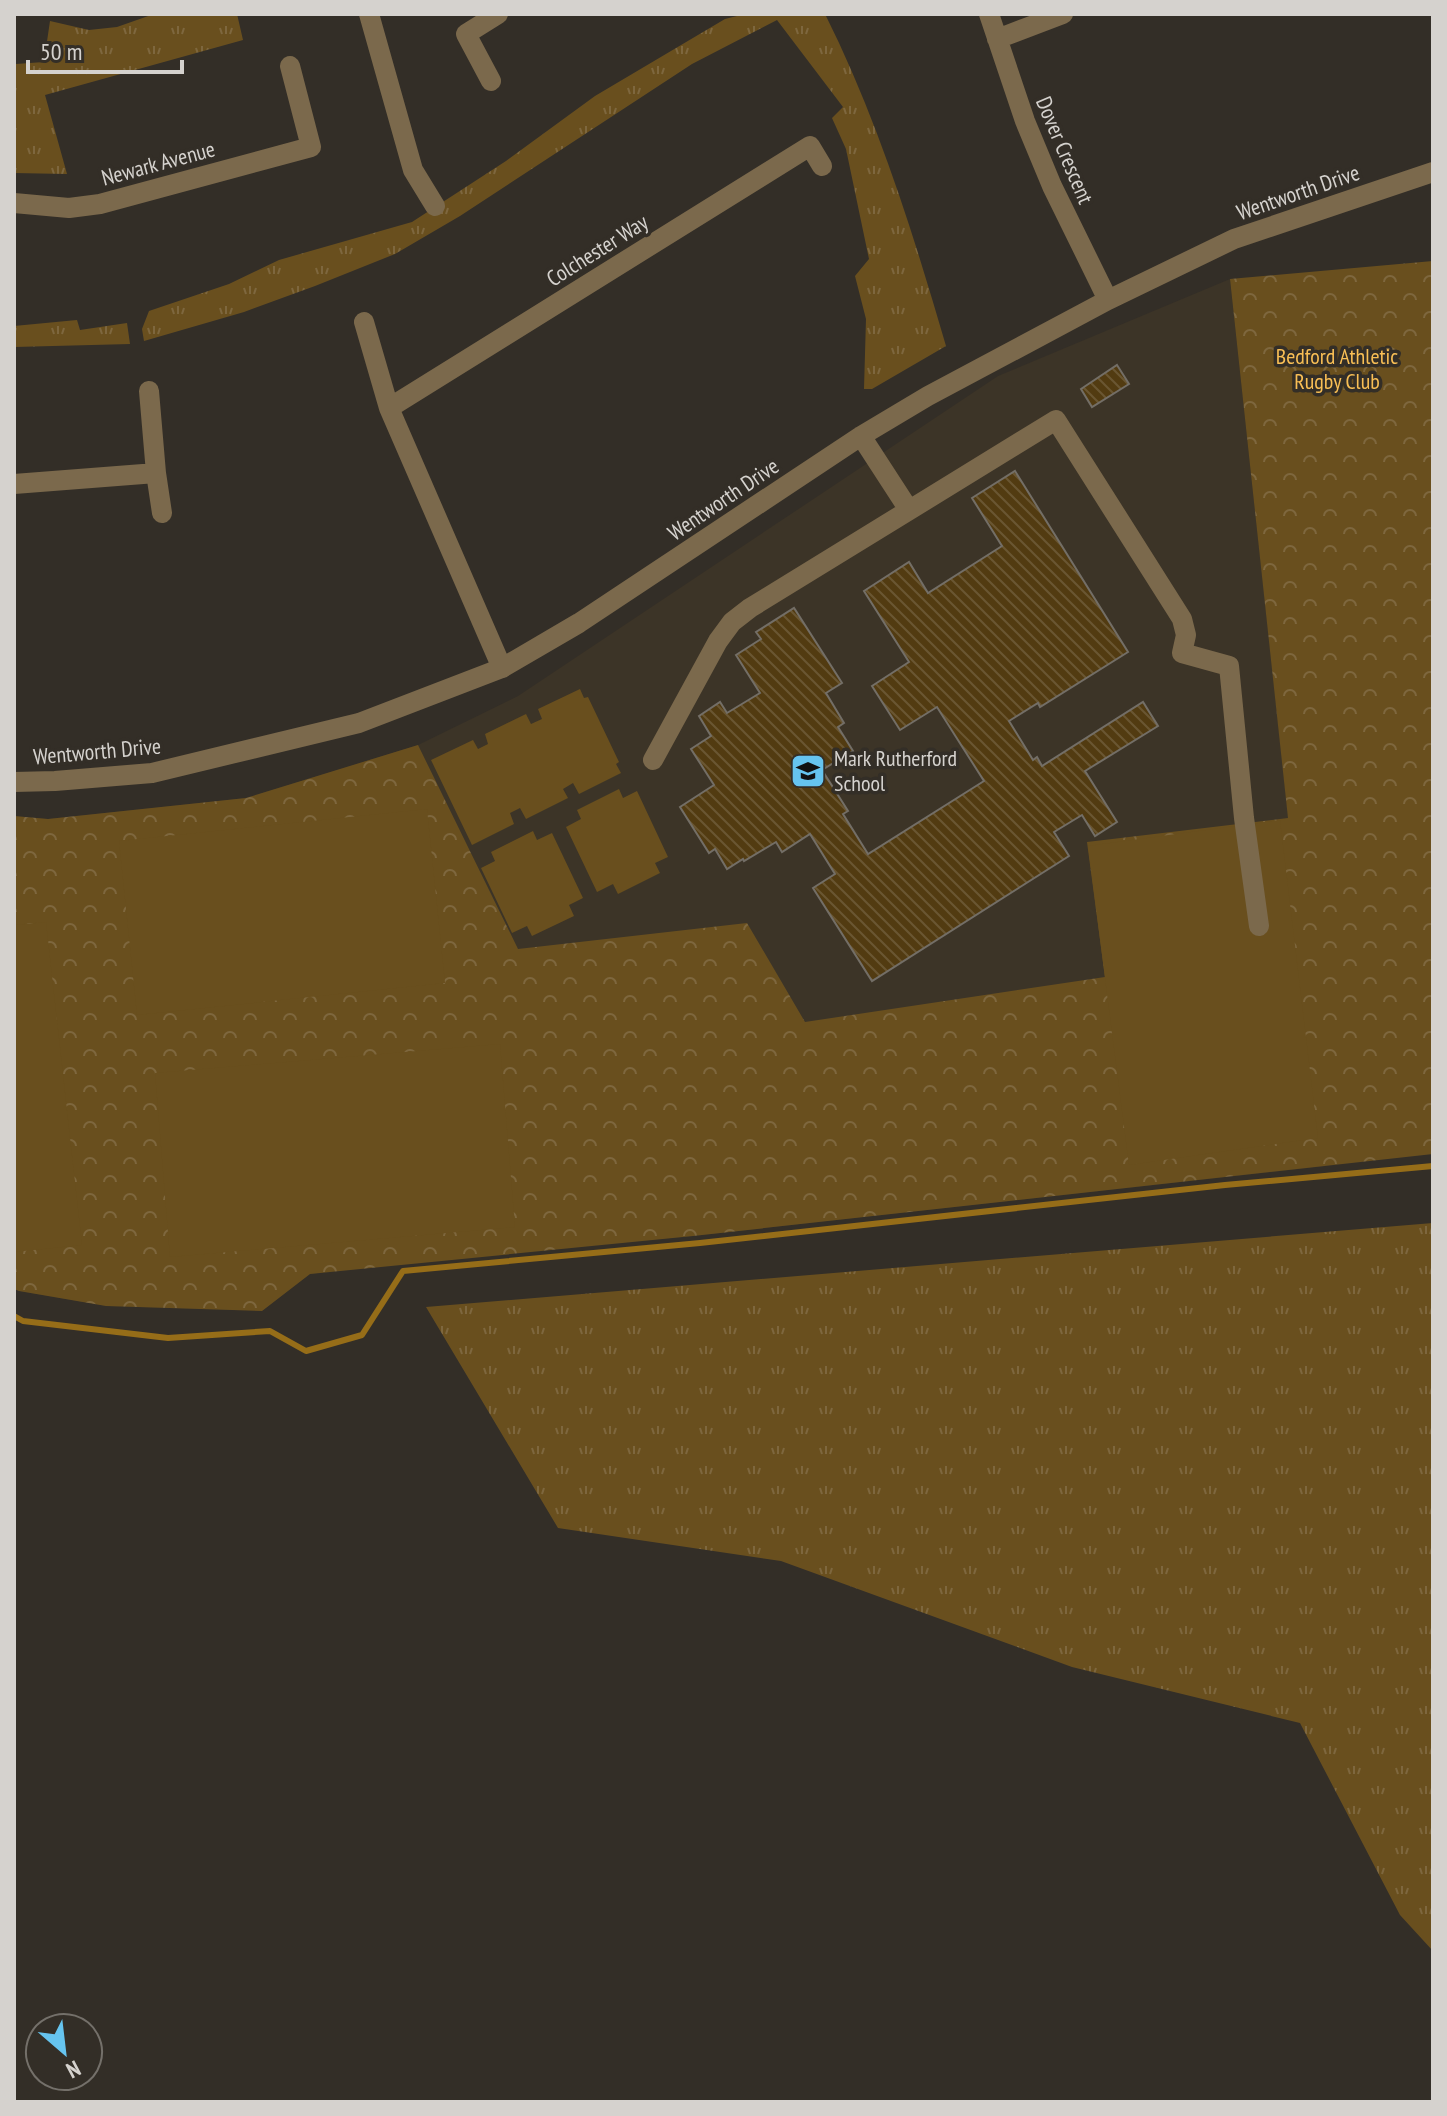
<svg xmlns="http://www.w3.org/2000/svg" width="1447" height="2116" viewBox="0 0 1447 2116" font-family="'PT Sans Narrow',sans-serif">
<style>
.built{fill:#3c3427}
.grass{fill:url(#grass-tufts)}
.park{fill:url(#park-crowns)}
.pitch{fill:#694f1e}
.lines{fill:none;stroke-linecap:round;stroke-linejoin:round}
.stream{stroke:#966d18;stroke-width:6}
.building{fill:url(#building-back-hatch);stroke:#736e66;stroke-width:2}
.minor{stroke:#7b694c;stroke-width:20}
.labels{text-anchor:middle;dominant-baseline:central;stroke-width:7;stroke-linejoin:round;paint-order:stroke}
.street-label{font-size:22px;fill:#d5d2ce;stroke:#332e27}
.park-label{font-size:22px;fill:#f9bf55;stroke:#332e27}
.poi-label{font-size:22px;fill:#d5d2ce;stroke:#332e27;text-anchor:start}
</style>
<defs>
<pattern id="grass-tufts" width="24" height="20" patternUnits="userSpaceOnUse" patternTransform="scale(2)"><rect width="24" height="20" fill="#694f1e"/><path d="M3 7l-1-3M5 7V3M7 7l1-3M15 17l-1-3M17 17v-4M19 17l1-3" fill="none" stroke="#7e673e"/></pattern>
<pattern id="park-crowns" width="20" height="18" patternUnits="userSpaceOnUse" patternTransform="scale(2)"><rect width="20" height="18" fill="#694f1e"/><path d="M2 6a3 3 0 1 1 6 0M12 15a3 3 0 1 1 6 0" fill="none" stroke="#7e673e"/></pattern>
<pattern id="building-back-hatch" width="6" height="6" patternUnits="userSpaceOnUse" patternTransform="scale(2)"><rect width="6" height="6" fill="#523b11"/><path d="M-1 5l2 2M0 0l6 6M5-1l2 2" fill="none" stroke="#6a5632"/></pattern>
</defs>
<rect width="100%" height="100%" fill="#332e27"/>
<!-- built -->
<path class="built" d="M 1230,279 L 1326,1166 L 693,1236 L 387,1264 L 310,1274 L 262,1311 L 106,1306 L 19,1291 L 14,1289 L 14,816 L 48,819 L 246,798 L 418,745 L 518,696 L 998,376 Z"/>
<!-- grass -->
<path class="grass" d="M 154,14 L 237,14 L 243,40 L 45,95 L 67,174 L 14,173 L 16,64 L 44,62 L 50,21 L 89,30 L 117,27 Z
M 745,14 L 825,14 C 878,120 913,233 946,346 L 872,389 L 864,389 L 866,319 L 855,276 L 869,259 L 846,149 L 832,118 L 843,107 L 777,20 L 692,64 L 460,216 L 395,254 L 315,286 L 244,312 L 144,341 L 142,329 L 149,311 L 229,284 L 279,260 L 412,222 L 506,161 L 595,96 L 725,19 Z
M 77,320 L 80,330 L 127,323 L 130,344 L 14,347 L 14,326 Z
M 1433,1223 L 1433,1951 L 1400,1915 L 1300,1723 L 1072,1667 L 781,1561 L 558,1528 L 426,1307 Z"/>
<!-- park -->
<path class="park" d="M 1433,261 L 1433,1154 L 693,1236 L 310,1274 L 262,1311 L 106,1306 L 19,1291 L 14,1289 L 14,816 L 48,819 L 246,798 L 418,745 L 518,949 L 747,923 L 805,1022 L 1105,977 L 1087,842 L 1288,818 L 1230,279 Z"/>
<!-- pitch -->
<path class="pitch" d="M 580,689 L 584,698 L 588,697 L 619,762 L 616,764 L 621,773 L 579,794 L 573,783 L 563,789 L 568,798 L 526,819 L 520,808 L 510,813 L 514,824 L 472,845 L 431,760 L 473,740 L 478,749 L 488,744 L 485,734 L 526,714 L 531,724 L 542,719 L 538,709 Z
M 619,789 L 623,798 L 637,791 L 668,857 L 655,863 L 660,873 L 618,894 L 613,884 L 597,892 L 566,827 L 581,819 L 577,810 Z
M 427,809 L 445,983 L 137,1015 L 119,841 Z
M 1280,820 L 1318,1138 L 1129,1165 L 1088,846 Z
M 533,831 L 537,840 L 552,833 L 583,898 L 569,905 L 574,916 L 532,936 L 527,926 L 512,933 L 481,868 L 495,861 L 491,852 Z
M 46,922 L 82,1245 L 14,1252 L 14,925 Z
M 500,1044 L 515,1227 L 170,1257 L 155,1073 Z"/>
<g class="lines">
<!-- stream -->
<path class="stream" d="M 14,1316 L 23,1321 L 168,1338 L 270,1331 L 306,1351 L 362,1335 L 403,1271 L 700,1243 L 1225,1185 L 1433,1166"/>
</g>
<!-- building -->
<path class="building" d="M 1117,365 L 1129,384 L 1092,407 L 1081,389 Z
M 1015,471 L 1128,652 L 1040,707 L 1038,703 L 1009,721 L 1033,760 L 1037,757 L 1042,766 L 1143,702 L 1158,726 L 1085,771 L 1117,822 L 1095,836 L 1082,815 L 1054,832 L 1069,856 L 872,981 L 813,888 L 835,874 L 810,834 L 782,852 L 776,842 L 744,861 L 743,859 L 727,869 L 715,849 L 709,853 L 680,807 L 714,785 L 691,749 L 711,736 L 699,716 L 720,702 L 727,713 L 760,693 L 736,655 L 761,639 L 756,632 L 794,608 L 842,683 L 826,693 L 844,723 L 838,727 L 853,751 L 822,770 L 848,811 L 843,814 L 868,854 L 984,781 L 937,707 L 900,730 L 872,686 L 909,662 L 864,591 L 909,562 L 928,593 L 1002,546 L 972,498 Z"/>
<g class="lines">
<!-- minor -->
<path class="minor" d="M 369,14 L 413,170 L 435,206
M 989,14 L 1025,121 L 1052,186 L 1108,300
M 997,39 L 1063,14
M 491,81 L 466,34 L 498,14
M 14,203 L 69,208 L 100,204 L 311,147 L 290,66
M 364,322 L 389,408
M 861,436 L 909,510
M 156,473 L 162,513
M 14,484 L 156,473 L 149,391
M 502,668 L 389,408 L 810,146 L 822,166
M 653,760 L 718,641 L 732,622 L 750,608 L 1056,420 L 1182,619 L 1186,635 L 1182,653 L 1229,666 L 1244,818 L 1259,926
M 14,782 L 55,781 L 152,773 L 359,723 L 502,668 L 579,623 L 861,436 L 928,396 L 1108,300 L 1234,239 L 1433,172"/>
</g>
<!-- icons -->
<defs>
<g id="school-square" transform="scale(1.8)"><rect x="-9" y="-9" width="18" height="18" rx="4" fill="#66c4ef" stroke="#332e27"/><path d="M0-5L7-2L0 1L-7-2ZM-4 1L0 2.5L4 1V4Q0 6-4 4Z" fill="#111"/></g>
</defs>
<g fill-rule="evenodd">
<use href="#school-square" x="808" y="771"/>
</g>
<g class="labels">
<!-- street labels -->
<g class="street-label">
<text transform="translate(1065 150) rotate(67)">Dover Crescent</text>
<text transform="translate(158 163) rotate(-15)">Newark Avenue</text>
<text transform="translate(1298 192) rotate(-19)">Wentworth Drive</text>
<text transform="translate(597 250) rotate(-32)">Colchester Way</text>
<text transform="translate(723 499) rotate(-34)">Wentworth Drive</text>
<text transform="translate(97 751) rotate(-5)">Wentworth Drive</text>
</g>
<!-- park labels -->
<g class="park-label">
<text x="1337" y="356">Bedford Athletic<tspan x="1337" dy="25">Rugby Club</tspan></text>
</g>
<!-- poi labels -->
<g class="poi-label">
<text x="834" y="758">Mark Rutherford<tspan x="834" dy="25">School</tspan></text>
</g>
</g>
<!-- border -->
<rect width="1447" height="2116" fill="none" stroke="#d5d2ce" stroke-width="32"/>
<!-- north arrow -->
<g transform="translate(64 2052) rotate(152)"><circle r="38" fill="#332e27" stroke="#74706a" stroke-width="2"/>
<path d="M0-6L14 30L0 20L-14 30Z" fill="#66c4ef"/>
<text y="-12" font-size="22" font-weight="bold" text-anchor="middle" fill="#d5d2ce">N</text>
</g>
<!-- scale -->
<path d="M28 60v12h154v-12" fill="none" stroke="#d5d2ce" stroke-width="4"/>
<text x="40" y="60" font-size="24" fill="#d5d2ce" stroke="#332e27" stroke-width="6" paint-order="stroke">50 m</text>
</svg>
